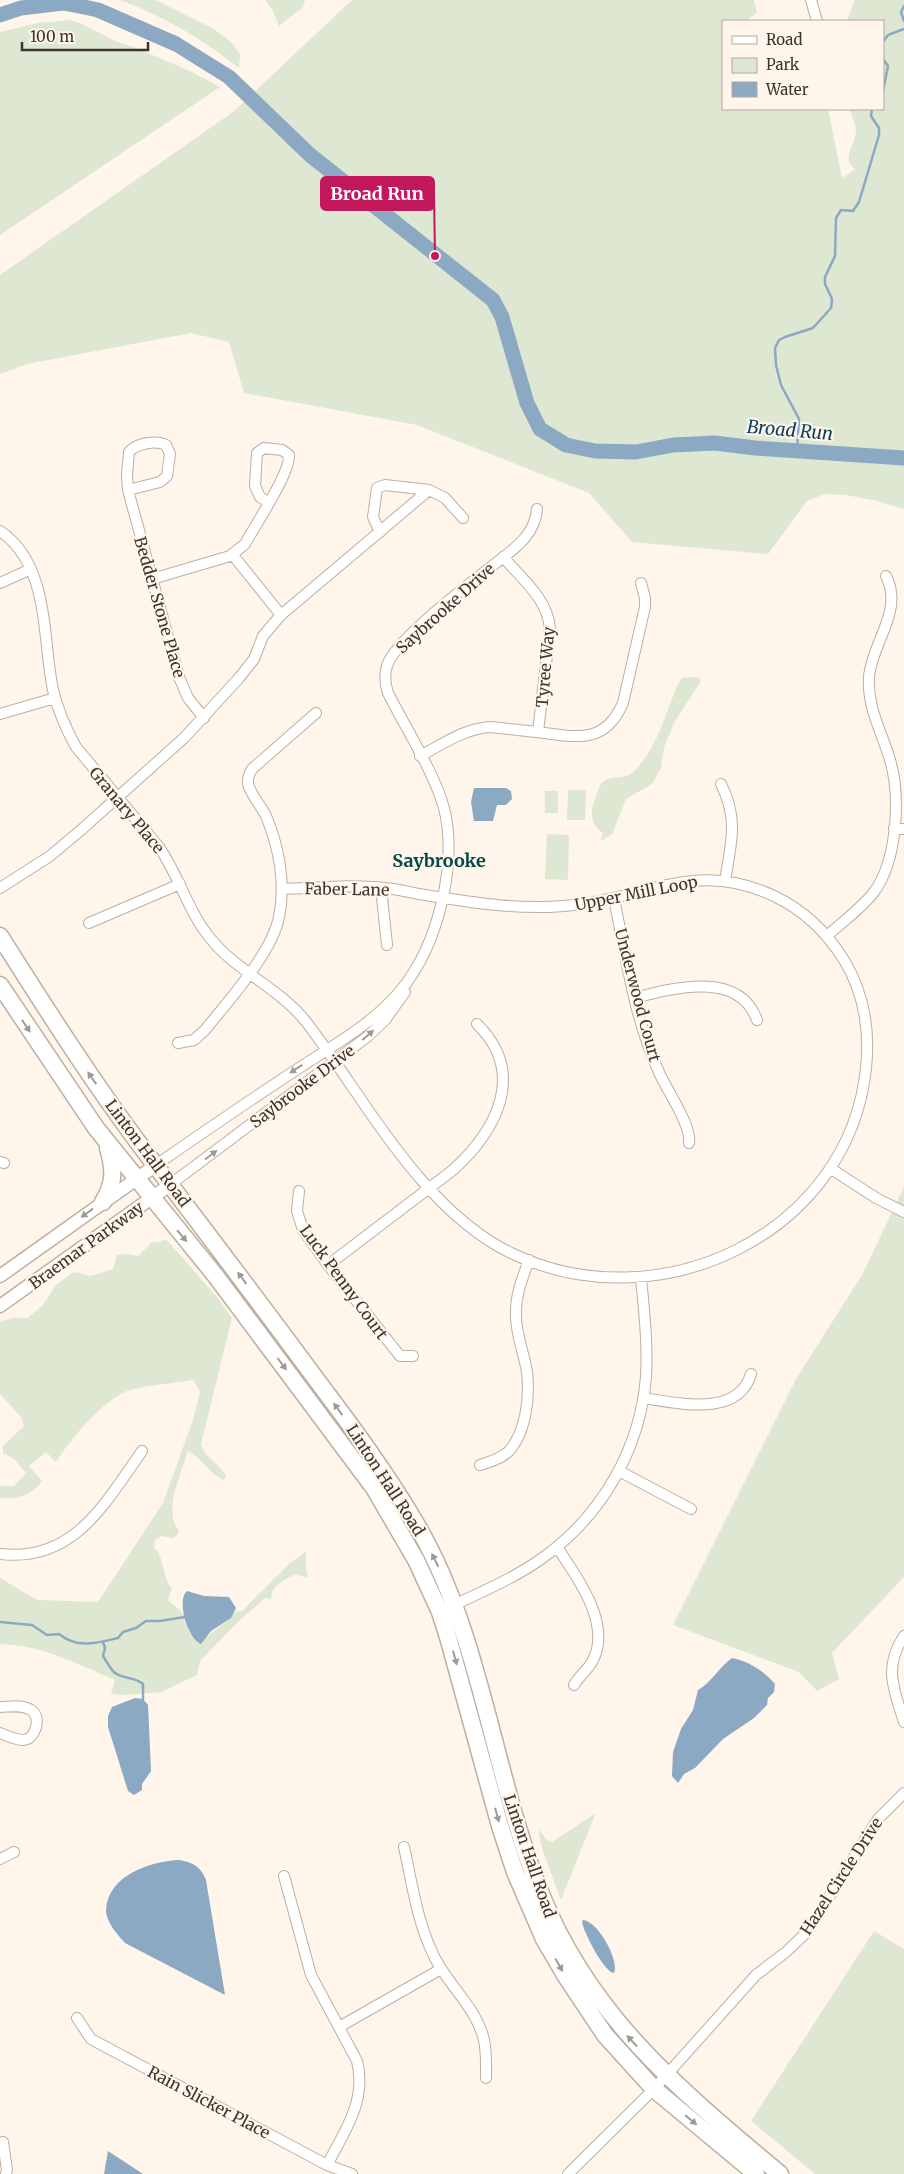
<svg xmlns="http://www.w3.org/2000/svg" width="904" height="2174" viewBox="0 0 904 2174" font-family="Merriweather,serif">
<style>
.green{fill:#dee7d2}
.water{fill:#8ba9c2}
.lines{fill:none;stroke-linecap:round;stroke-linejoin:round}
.stream{stroke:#8ba9c2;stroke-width:2.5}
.river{stroke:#8ba9c2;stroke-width:15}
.minor-casing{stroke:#beaf9e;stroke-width:12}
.tertiary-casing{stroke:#beaf9e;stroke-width:15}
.primary-casing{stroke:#beaf9e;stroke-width:19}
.minor{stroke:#fff;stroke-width:10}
.tertiary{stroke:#fff;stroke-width:12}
.primary{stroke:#fff;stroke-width:16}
.oneway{fill:#9e9a96}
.labels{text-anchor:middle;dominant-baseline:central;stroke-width:4.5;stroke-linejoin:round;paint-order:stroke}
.street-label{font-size:16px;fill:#3c352e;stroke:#fff5ea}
.water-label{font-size:18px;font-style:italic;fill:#043a5c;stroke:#fff5ea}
.neighbourhood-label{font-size:18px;font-weight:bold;fill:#06484b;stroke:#fff5ea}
.leader{fill:none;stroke:#c2185b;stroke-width:2}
.callout-dot{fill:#c2185b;stroke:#fff5ea;stroke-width:2}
.callout{fill:#c2185b;stroke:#c2185b;stroke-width:2}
.callout-label{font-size:18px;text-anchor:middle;font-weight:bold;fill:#fff}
</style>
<rect width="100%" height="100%" fill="#fff5ea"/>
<!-- green -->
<path class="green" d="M 120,0 L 155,0 L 214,29 L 232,43 L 240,54 L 239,68 C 203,39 163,16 120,0 Z
M 265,0 L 305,0 L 303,7 L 279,26 L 273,11 Z
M 352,0 L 754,0 L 757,13 L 745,21 L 723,21 L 723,109 L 828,109 L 842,178 L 856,169 C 839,161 857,143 856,129 C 855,122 852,115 849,109 L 883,109 L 883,21 L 847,21 L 855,0 L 904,0 L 904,509 L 873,500 L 846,495 L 825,494 L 807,501 L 768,554 L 632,542 L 589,493 L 417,425 L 244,393 L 229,342 L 191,333 L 27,364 L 0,374 L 0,275 L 233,112 Z
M 70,20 L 82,24 L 115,41 L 136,48 L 192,72 L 220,87 L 0,235 L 0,32 L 38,23 Z
M 691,677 L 699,678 L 701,681 L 675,721 L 664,747 L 661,768 L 652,784 L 626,799 L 612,834 L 601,841 L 603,833 C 589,823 590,810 596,796 C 598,791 599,786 603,782 C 611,775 621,779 629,775 C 635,772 643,761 647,755 C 661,734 668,707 678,684 L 682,678 Z
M 568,790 L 586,790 L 585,820 L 567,820 Z
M 545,791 L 558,791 L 558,813 L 545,813 Z
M 547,834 L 569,835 L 568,880 L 545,879 Z
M 904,1187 L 904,1577 L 832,1653 L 839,1679 L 817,1691 L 799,1672 L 673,1625 L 796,1379 L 862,1275 Z
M 166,1239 L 217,1297 L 232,1318 L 201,1444 C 204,1458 220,1464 226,1476 L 224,1480 C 210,1475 202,1458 188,1451 C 182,1471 162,1513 179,1530 L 177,1535 L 173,1538 L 161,1536 L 155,1540 L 154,1547 C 165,1559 162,1576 172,1589 L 168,1600 L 185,1615 L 190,1633 L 198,1643 L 231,1618 L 233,1612 L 242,1611 L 290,1563 L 306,1552 L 306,1568 L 308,1578 L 296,1574 C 284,1580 272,1585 271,1599 L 265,1598 L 239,1621 L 200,1661 L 197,1675 L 161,1692 L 125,1695 L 111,1694 L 115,1680 C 77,1664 42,1645 0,1644 L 0,1578 L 37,1600 L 98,1602 L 163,1503 L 193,1420 L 200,1392 L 193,1380 C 177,1383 141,1386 127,1391 C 101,1402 71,1439 56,1462 L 46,1452 L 29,1466 L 42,1481 C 33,1495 16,1500 0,1498 L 0,1486 L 14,1486 L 26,1473 L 14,1459 L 3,1453 L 3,1446 L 24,1426 L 21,1417 L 0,1394 L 0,1322 L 12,1318 L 27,1318 L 42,1306 L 56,1285 L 74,1272 L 91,1276 L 113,1269 L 117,1255 L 128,1254 L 138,1256 L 152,1242 L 159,1242 Z
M 596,1813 L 595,1815 L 561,1900 L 542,1848 L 538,1829 L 546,1839 L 552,1842 Z
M 874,1931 L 904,1949 L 904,2174 L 815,2174 L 751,2121 Z"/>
<!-- water -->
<path class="water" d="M 474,788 L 506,788 L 511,791 L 512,799 L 506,805 L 497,805 L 493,821 L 474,821 L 471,802 Z
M 187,1591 L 204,1596 L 229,1597 L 236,1608 L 231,1618 L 211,1631 L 201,1644 C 188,1639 176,1600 187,1591 Z
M 732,1658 C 748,1661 764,1671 775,1684 L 774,1692 L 768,1698 L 767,1705 L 754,1718 L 723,1739 L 695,1768 L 684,1774 L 678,1783 L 672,1776 L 673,1752 L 681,1729 L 693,1710 L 698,1690 C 712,1682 719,1667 732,1658 Z
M 135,1698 L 143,1699 L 148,1705 L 151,1771 L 142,1784 L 142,1790 L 134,1795 L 128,1791 L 108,1727 L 108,1716 L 112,1707 Z
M 180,1860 C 194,1863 201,1867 206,1880 L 225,1995 L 125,1943 C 117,1934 106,1922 106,1910 C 108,1875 151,1861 180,1860 Z
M 583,1920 C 598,1921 620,1961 614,1973 C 604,1972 584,1933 582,1922 Z
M 108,2151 L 143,2174 L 104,2174 Z"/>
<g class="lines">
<!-- stream -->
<path class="stream" d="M 904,6 L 901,12 L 904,21
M 883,42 L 888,35 L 904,29
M 883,59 L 888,66 L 883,91
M 797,451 L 799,419 L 781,385 L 776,365 L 775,348 L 779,340 L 785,337 L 813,328 L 831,308 L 832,299 L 825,284 L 825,277 L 835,256 L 836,218 L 841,210 L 853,211 L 859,202 L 879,135 L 879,128 L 871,116 L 872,109
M 0,1622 L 32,1625 L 47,1635 L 59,1634 C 77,1649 97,1643 118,1638 L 123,1632 L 136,1628 L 146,1621 L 160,1621 L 185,1617
M 103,1642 L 105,1648 L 103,1656 C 106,1661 112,1671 115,1673 C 124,1679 135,1677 143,1684 L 143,1699"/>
<!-- river -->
<path class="river" d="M 0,15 L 21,8 L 46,5 L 63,3 L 79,6 L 98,10 L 176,44 L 229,77 L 310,155 L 493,300 L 502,317 L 527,403 L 540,429 L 566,445 L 595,451 L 636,452 L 673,445 L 715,443 L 755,448 L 904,458"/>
<!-- minor casing -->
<g class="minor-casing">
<path id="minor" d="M 811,0 L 817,21
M 128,490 L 160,482 L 167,476 L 170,454 L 166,445 C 156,440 137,443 129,452 L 127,475 L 128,490 L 179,677 L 188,698 L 204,718
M 0,531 C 50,565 42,637 53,690 C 58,711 66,729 76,747 L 159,847 C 179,876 188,911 210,938 C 237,972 280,988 307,1023 C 366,1100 421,1209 511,1253 C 657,1324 849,1235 866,1068 C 870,1030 864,993 844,960 C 827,933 805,911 776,897 C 701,860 655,894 582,904 C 528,912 473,903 419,894 C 408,892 397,889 385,888 C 351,884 316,888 282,889
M 380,532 L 373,517 L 377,488 L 385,485 L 429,490
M 232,554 L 281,615
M 503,557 C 522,579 548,599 550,629 L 538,732
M 152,579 L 230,556 L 245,544 C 255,525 290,474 289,455 L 282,450 L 264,448 L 257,453 L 255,486 L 260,497 L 268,502
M 0,583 L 31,569
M 0,714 L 55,698
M 420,756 C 443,744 465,728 491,727 C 509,729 527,731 545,733 C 581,738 606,742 623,703 L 645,607 L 645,598 L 641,583
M 721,784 C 739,820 731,843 725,881
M 894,828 L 904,829
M 0,888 L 50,856 L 81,830 L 184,738 L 239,678 L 254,659 L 263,636 L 281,615 L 429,490 L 445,498 L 463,518
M 381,888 L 387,945
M 614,899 C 626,956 634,1017 658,1070 C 665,1088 692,1125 689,1143
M 89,923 L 180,884
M 827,936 C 842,922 861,909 874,892 C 897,861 901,797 890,760 C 882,732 867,708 869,677 C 872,642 904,611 886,576
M 635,998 C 673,988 739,970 757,1020
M 178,1043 L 194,1040 L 205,1030 C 229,1000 272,953 279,917 C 286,884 279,847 266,816 C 261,806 253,797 249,787 C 246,780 249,774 252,769 L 316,713
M 0,1162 L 4,1163
M 156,1165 C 202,1133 249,1101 296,1070 C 332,1046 373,1024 401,990 C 438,945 458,864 444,808 C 434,772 405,727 388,693 C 385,684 384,675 387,666 C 394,641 468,585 491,567 C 511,551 535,537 537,509
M 830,1168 L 876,1198 L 904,1212
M 171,1184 L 367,1037 L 385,1020 L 405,992
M 299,1191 L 297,1211 L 303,1230 L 328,1265 L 400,1356 L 413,1356
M 328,1265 L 453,1170 C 497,1130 527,1073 477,1024
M 643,1398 C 678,1403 738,1418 751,1374
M 480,1465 C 490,1462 500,1459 508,1452 C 526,1433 530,1397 527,1372 C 524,1353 516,1335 516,1316 C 515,1296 522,1279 529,1260
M 619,1471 L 691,1509
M 557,1547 C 576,1576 612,1623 593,1660 C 588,1670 579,1676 574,1685
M 0,1554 C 74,1563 105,1503 142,1451
M 450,1607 C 481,1592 513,1579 541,1559 C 601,1517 640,1450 646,1377 C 648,1344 644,1310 641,1278
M 904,1636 C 883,1667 894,1690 904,1722
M 0,1707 C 10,1707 22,1704 31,1710 C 42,1716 36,1740 23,1740 C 16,1740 7,1736 0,1733
M 404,1847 C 412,1883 417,1921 433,1954 C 446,1983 474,2005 483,2036 C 487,2049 486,2064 486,2078
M 0,1859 L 14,1852
M 284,1876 L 311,1975 L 357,2061 C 367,2100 345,2131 327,2165
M 77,2018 L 91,2039 L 327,2165 L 352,2174
M 339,2027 L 441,1969
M 3,2142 L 7,2170 L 6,2174
M 568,2174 L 654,2089 L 756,1975 L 786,1952 L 807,1932 L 878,1819 L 904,1793"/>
</g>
<!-- tertiary casing -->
<g class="tertiary-casing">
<path id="tertiary" d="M 0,1276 L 156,1165
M 0,1306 L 171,1184"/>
</g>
<!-- primary casing -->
<g class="primary-casing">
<path id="primary" d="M 0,936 C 47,1010 93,1083 146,1153 C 203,1228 260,1303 316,1379 C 352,1427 388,1475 418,1527 C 482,1638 493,1775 541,1894 C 590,2017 681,2091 780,2174
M 0,985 L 96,1128 L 215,1275 L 374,1488 L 416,1560 L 440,1612 L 448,1637 L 500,1826 L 515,1872 L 544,1939 L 565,1975 L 605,2035 L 654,2089 L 756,2174
M 103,1202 C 115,1183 114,1169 108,1148"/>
</g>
<!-- minor -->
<use href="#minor" class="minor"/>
<!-- tertiary -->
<use href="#tertiary" class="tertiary"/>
<!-- primary -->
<use href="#primary" class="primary"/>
</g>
<!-- one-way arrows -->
<defs><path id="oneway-solid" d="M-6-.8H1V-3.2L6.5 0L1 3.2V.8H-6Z" transform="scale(1.25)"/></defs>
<g class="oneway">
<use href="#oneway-solid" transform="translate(26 1026) rotate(56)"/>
<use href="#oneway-solid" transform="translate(368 1035) rotate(-41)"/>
<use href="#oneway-solid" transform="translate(296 1069) rotate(147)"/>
<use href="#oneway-solid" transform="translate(92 1078) rotate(-125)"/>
<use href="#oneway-solid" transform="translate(211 1155) rotate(-37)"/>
<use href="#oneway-solid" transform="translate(87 1213) rotate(144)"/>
<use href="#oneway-solid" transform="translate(182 1236) rotate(50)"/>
<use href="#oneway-solid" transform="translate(242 1278) rotate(-126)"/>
<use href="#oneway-solid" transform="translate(282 1364) rotate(53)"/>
<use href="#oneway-solid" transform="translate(338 1409) rotate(-126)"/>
<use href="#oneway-solid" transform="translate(435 1560) rotate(-116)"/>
<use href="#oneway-solid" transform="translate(455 1658) rotate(74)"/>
<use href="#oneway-solid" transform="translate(497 1815) rotate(75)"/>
<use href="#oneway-solid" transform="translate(559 1965) rotate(60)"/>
<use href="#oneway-solid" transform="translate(632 2041) rotate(-133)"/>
<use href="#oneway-solid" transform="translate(691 2120) rotate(40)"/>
</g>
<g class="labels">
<!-- street labels -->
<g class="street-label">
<text transform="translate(160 607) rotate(74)">Bedder Stone Place</text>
<text transform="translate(445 608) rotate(-42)">Saybrooke Drive</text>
<text transform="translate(545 667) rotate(-85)">Tyree Way</text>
<text transform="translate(127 810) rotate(50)">Granary Place</text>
<text transform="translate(347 889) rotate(1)">Faber Lane</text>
<text transform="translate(636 893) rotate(-11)">Upper Mill Loop</text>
<text transform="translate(638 995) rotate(75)">Underwood Court</text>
<text transform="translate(302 1086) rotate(-37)">Saybrooke Drive</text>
<text transform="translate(148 1153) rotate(53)">Linton Hall Road</text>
<text transform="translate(86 1245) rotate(-36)">Braemar Parkway</text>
<text transform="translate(344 1282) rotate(54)">Luck Penny Court</text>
<text transform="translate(386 1480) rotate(57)">Linton Hall Road</text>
<text transform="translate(530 1856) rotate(71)">Linton Hall Road</text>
<text transform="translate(841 1876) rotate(-57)">Hazel Circle Drive</text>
<text transform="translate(209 2102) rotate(28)">Rain Slicker Place</text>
</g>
<!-- water labels -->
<g class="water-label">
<text transform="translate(790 430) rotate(5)">Broad Run</text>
</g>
<!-- neighbourhood labels -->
<g class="neighbourhood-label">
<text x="439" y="860">Saybrooke</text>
</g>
</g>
<!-- callouts -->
<path class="leader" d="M435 256L434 194"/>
<circle class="callout-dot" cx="435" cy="256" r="5"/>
<rect class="callout" x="321" y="177" width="113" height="33" rx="5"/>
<g class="callout-label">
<text x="377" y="200">Broad Run</text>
</g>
<!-- legend -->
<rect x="722" y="20" width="162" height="90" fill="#fff5ea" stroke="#b1a89f"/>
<rect x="732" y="36" width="25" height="8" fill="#ffffff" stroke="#b1a89f"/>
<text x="766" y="45" font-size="15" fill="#3c352e">Road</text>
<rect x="732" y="58" width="25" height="15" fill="#dee7d2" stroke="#b1a89f"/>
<text x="766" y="70" font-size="15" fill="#3c352e">Park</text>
<rect x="732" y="82" width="25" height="15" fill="#8ba9c2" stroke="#b1a89f"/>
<text x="766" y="95" font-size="15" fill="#3c352e">Water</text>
<!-- scale -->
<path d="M22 42v8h126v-8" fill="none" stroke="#3c352e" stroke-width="2.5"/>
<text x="30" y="42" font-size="15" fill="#3c352e" stroke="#fff5ea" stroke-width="4" paint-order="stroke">100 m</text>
</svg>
